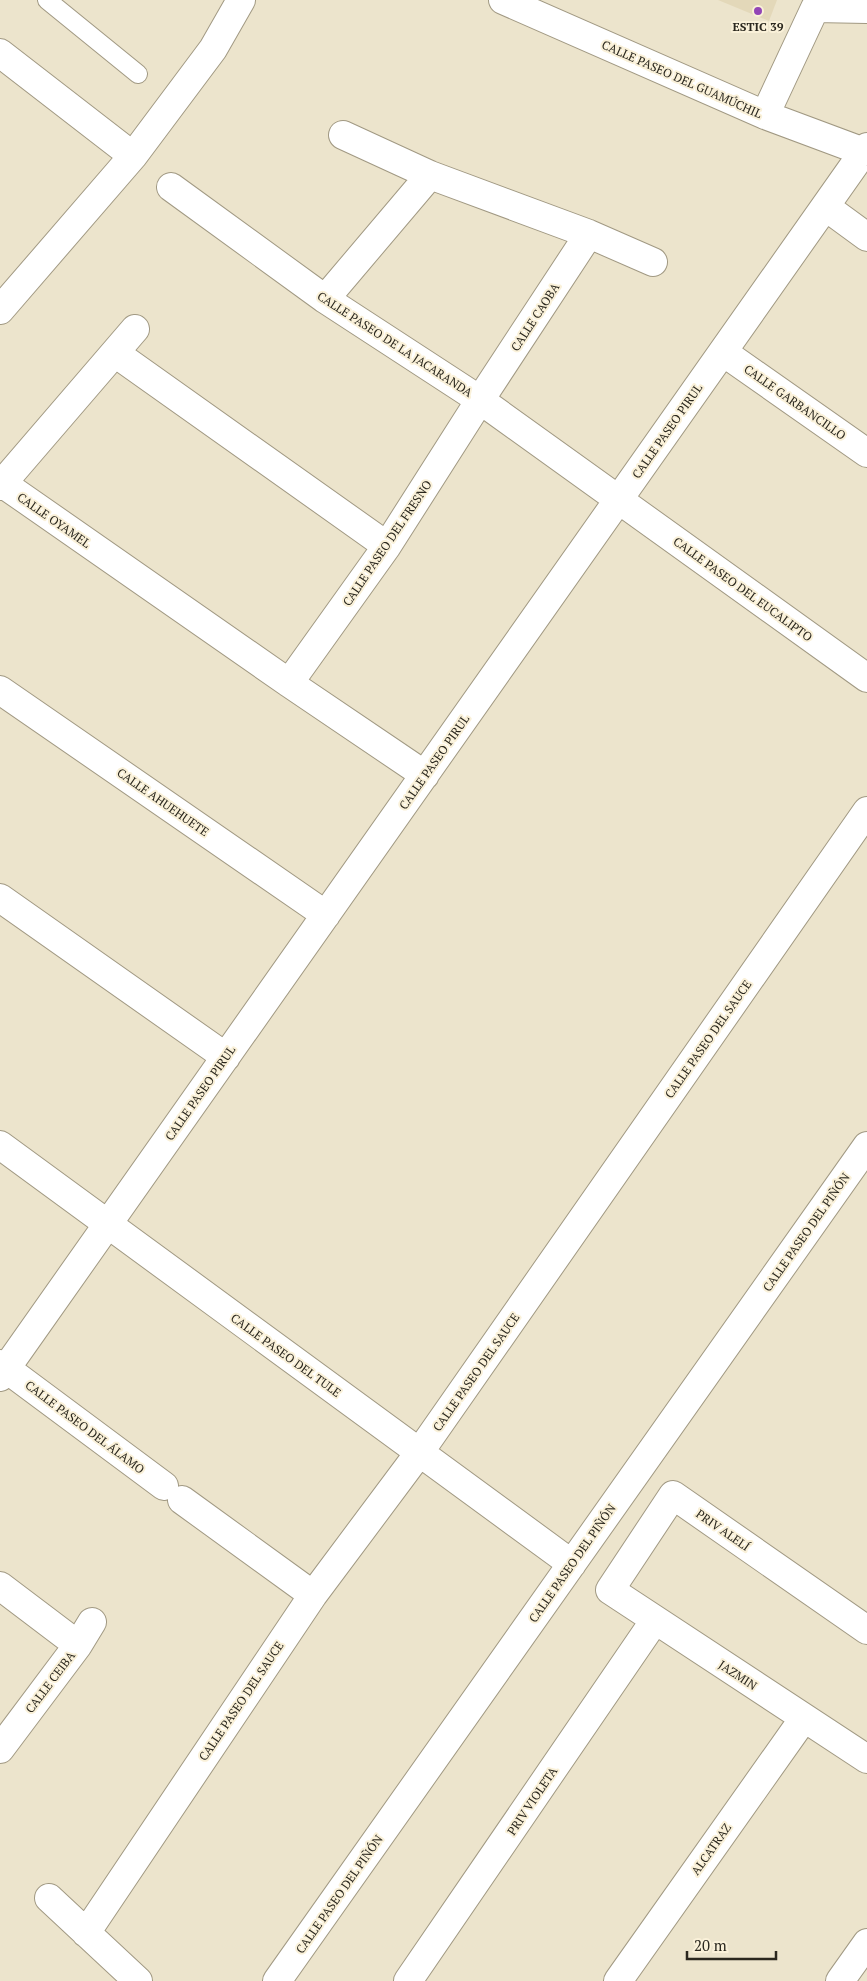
<svg xmlns="http://www.w3.org/2000/svg" width="867" height="1981" viewBox="0 0 867 1981" font-family="'PT Serif',serif">
<style>
.built{fill:#e3d8b9}
.lines{fill:none;stroke-linecap:round;stroke-linejoin:round}
.service-casing{stroke:#a19983;stroke-width:20}
.minor-casing{stroke:#a19983;stroke-width:30}
.service{stroke:#fff;stroke-width:18}
.minor{stroke:#fff;stroke-width:28}
.poi-dot{fill:#9245b6;stroke:#faf1d9;stroke-width:2}
.labels{text-anchor:middle;dominant-baseline:central;stroke-width:4;stroke-linejoin:round;paint-order:stroke}
.poi-label{font-size:12px;font-weight:bold;fill:#2a271e;stroke:#faf1d9}
.street-label{font-size:12px;fill:#2a271e;stroke:#faf1d9}
</style>
<rect width="100%" height="100%" fill="#ece4cc"/>
<!-- built -->
<path class="built" d="M 718,0 L 777,0 L 769,21 Z"/>
<g class="lines">
<!-- service casing -->
<g class="service-casing">
<path id="service" d="M 47,0 L 138,74"/>
</g>
<!-- minor casing -->
<g class="minor-casing">
<path id="minor" d="M 503,0 L 765,115 L 864,152
M 0,53 L 133,156
M 765,115 L 815,8 L 867,9
M 343,135 L 430,175 L 589,234 L 653,262
M 171,187 L 325,299 L 480,400 L 867,678
M 826,207 L 867,237
M 325,299 L 430,175
M 0,310 L 133,156 L 213,49 L 241,0
M 723,352 L 867,453
M 115,353 L 387,546
M 2,483 L 289,683 L 425,775
M 0,486 L 135,329
M 289,683 L 387,546 L 480,400 L 589,234
M 0,690 L 326,915
M 0,898 L 226,1057
M 0,1145 L 572,1564
M 0,1364 L 164,1486
M 0,1377 L 867,147
M 182,1500 L 313,1595
M 0,1586 L 78,1645
M 867,1630 L 673,1495 L 610,1590 L 867,1759
M 0,1749 L 78,1645 L 92,1622
M 49,1898 L 138,1981
M 86,1933 L 313,1595 L 419,1453 L 867,811
M 277,1981 L 867,1146
M 408,1981 L 655,1620
M 618,1981 L 804,1718
M 840,1981 L 867,1943"/>
</g>
<!-- service -->
<use href="#service" class="service"/>
<!-- minor -->
<use href="#minor" class="minor"/>
</g>
<!-- markers -->
<circle class="poi-dot" cx="758" cy="11" r="5"/>
<g class="labels">
<!-- poi labels -->
<g class="poi-label">
<text x="758" y="26">ESTIC 39</text>
</g>
<!-- street labels -->
<g class="street-label">
<text transform="translate(682 79) rotate(24)">CALLE PASEO DEL GUAMÚCHIL</text>
<text transform="translate(535 317) rotate(-57)">CALLE CAOBA</text>
<text transform="translate(395 344) rotate(33)">CALLE PASEO DE LA JACARANDA</text>
<text transform="translate(795 402) rotate(35)">CALLE GARBANCILLO</text>
<text transform="translate(667 431) rotate(-55)">CALLE PASEO PIRUL</text>
<text transform="translate(54 520) rotate(35)">CALLE OYAMEL</text>
<text transform="translate(387 543) rotate(-56)">CALLE PASEO DEL FRESNO</text>
<text transform="translate(743 589) rotate(36)">CALLE PASEO DEL EUCALIPTO</text>
<text transform="translate(434 762) rotate(-55)">CALLE PASEO PIRUL</text>
<text transform="translate(163 802) rotate(35)">CALLE AHUEHUETE</text>
<text transform="translate(708 1039) rotate(-55)">CALLE PASEO DEL SAUCE</text>
<text transform="translate(200 1093) rotate(-55)">CALLE PASEO PIRUL</text>
<text transform="translate(806 1232) rotate(-55)">CALLE PASEO DEL PIÑÓN</text>
<text transform="translate(286 1355) rotate(36)">CALLE PASEO DEL TULE</text>
<text transform="translate(476 1372) rotate(-55)">CALLE PASEO DEL SAUCE</text>
<text transform="translate(85 1427) rotate(37)">CALLE PASEO DEL ÁLAMO</text>
<text transform="translate(723 1530) rotate(35)">PRIV ALELÍ</text>
<text transform="translate(572 1563) rotate(-55)">CALLE PASEO DEL PIÑÓN</text>
<text transform="translate(738 1675) rotate(33)">JAZMIN</text>
<text transform="translate(50 1682) rotate(-53)">CALLE CEIBA</text>
<text transform="translate(241 1701) rotate(-56)">CALLE PASEO DEL SAUCE</text>
<text transform="translate(532 1801) rotate(-56)">PRIV VIOLETA</text>
<text transform="translate(711 1849) rotate(-55)">ALCATRAZ</text>
<text transform="translate(339 1894) rotate(-55)">CALLE PASEO DEL PIÑÓN</text>
</g>
</g>
<!-- scale -->
<path d="M687 1951v8h89v-8" fill="none" stroke="#2a271e" stroke-width="2.5"/>
<text x="694" y="1951" font-size="15" fill="#2a271e" stroke="#faf1d9" stroke-width="4" paint-order="stroke">20 m</text>
</svg>
